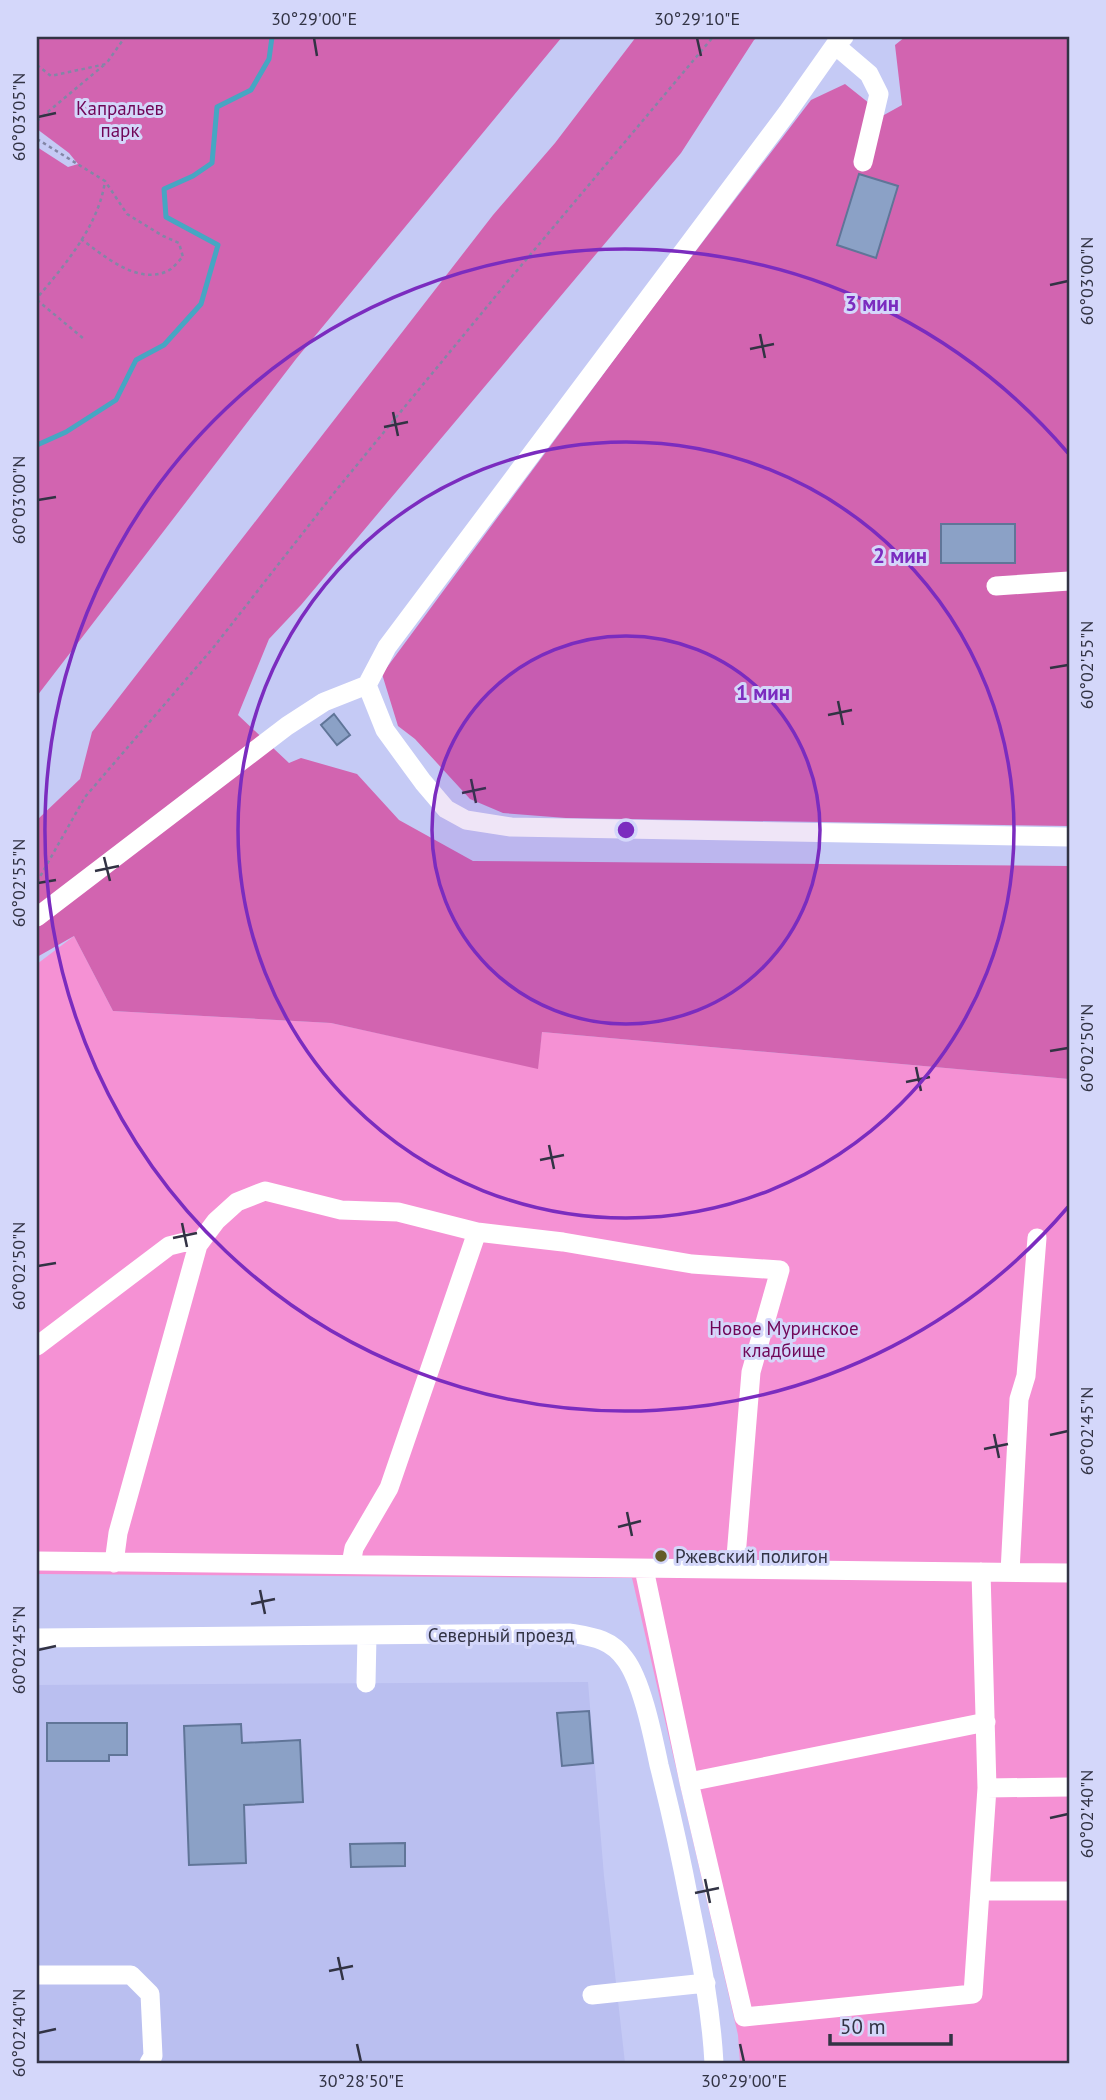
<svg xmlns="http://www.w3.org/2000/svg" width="1106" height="2100" viewBox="0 0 1106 2100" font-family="'PT Sans',sans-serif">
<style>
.built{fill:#babff0}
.green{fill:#f591d4}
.forest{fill:#d264b0}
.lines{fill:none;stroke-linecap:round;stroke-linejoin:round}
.stream{stroke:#46a6c3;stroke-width:5}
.building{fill:#8ba1c6;stroke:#607598;stroke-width:2}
.path{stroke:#8386a6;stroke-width:2.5;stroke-dasharray:3.5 3.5;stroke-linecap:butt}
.minor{stroke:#fff;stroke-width:19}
.ticks{fill:none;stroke:#323344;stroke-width:2.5}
.ring{fill:none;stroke:#7b2cbf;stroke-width:3.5}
.poi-dot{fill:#635b27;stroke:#d4d7fa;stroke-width:2.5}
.labels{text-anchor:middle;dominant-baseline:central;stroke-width:6;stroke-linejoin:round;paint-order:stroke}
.park-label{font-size:19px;fill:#700658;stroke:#d4d7fa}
.poi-label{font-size:19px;fill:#323344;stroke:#d4d7fa;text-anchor:start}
.street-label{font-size:19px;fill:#323344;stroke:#d4d7fa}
.centre{fill:#7b2cbf;stroke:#d4d7fa;stroke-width:3.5}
.ring-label{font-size:21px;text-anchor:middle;font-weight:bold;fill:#7b2cbf;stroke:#d4d7fa;stroke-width:6;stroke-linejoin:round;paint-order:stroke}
.neatline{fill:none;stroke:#323344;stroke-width:2.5}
.ticks-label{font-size:18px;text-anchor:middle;fill:#323344}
</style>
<rect width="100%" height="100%" fill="#c5caf5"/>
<!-- built -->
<path class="built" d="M 588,1682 L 604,1876 L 625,2063 L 37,2063 L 38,1685 Z"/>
<!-- green -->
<path class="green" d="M 74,936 L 113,1011 L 331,1023 L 537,1068 L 542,1032 L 1069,1079 L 1069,2063 L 740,2063 L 738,2035 L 632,1578 L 37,1574 L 37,964 Z"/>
<!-- forest -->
<path class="forest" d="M 37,37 L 562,37 L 296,359 L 37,696 L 37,147 L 68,167 L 78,164 L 69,153 L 37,129 Z
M 636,37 L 758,37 L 754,40 L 681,153 L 301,605 L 269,639 L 238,715 L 289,763 L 301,758 L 357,774 L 399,820 L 473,861 L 1069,866 L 1069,1079 L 542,1032 L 538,1069 L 331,1023 L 113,1011 L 74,936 L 37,957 L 37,820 L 80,779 L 92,732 L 493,215 L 555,143 Z
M 905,37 L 1069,37 L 1069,826 L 566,818 L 503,813 L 470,799 L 415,739 L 398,726 L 382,674 L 650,311 L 811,100 L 845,84 L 884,115 L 902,105 L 895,45 Z"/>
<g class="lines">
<!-- stream -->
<path class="stream" d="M 37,445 L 66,432 L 116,400 L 136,360 L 164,345 L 201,304 L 218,245 L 166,217 L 164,189 L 193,176 L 212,163 L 217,107 L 251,90 L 269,59 L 272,37"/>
</g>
<!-- building -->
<path class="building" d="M 859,174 L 898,186 L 876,258 L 837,245 Z
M 941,524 L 1015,524 L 1015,563 L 941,563 Z
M 334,714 L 350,735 L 337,745 L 321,725 Z
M 589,1711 L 593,1763 L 562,1766 L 557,1713 Z
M 47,1723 L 127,1723 L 127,1755 L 109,1755 L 109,1761 L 47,1761 Z
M 241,1724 L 242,1743 L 300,1740 L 303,1802 L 244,1805 L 246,1863 L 189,1865 L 184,1726 Z
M 405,1843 L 405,1866 L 351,1867 L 350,1844 Z"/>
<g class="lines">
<!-- path -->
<path class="path" d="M 37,65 L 51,76 L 106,64 L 125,37
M 37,121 L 104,65
M 37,139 L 105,181 C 99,225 65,265 37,298
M 81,239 C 104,256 141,288 171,269 C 175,266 179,260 183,257 L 179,243 L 163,236 L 127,214 L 105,181
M 37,300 L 84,339
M 37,882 L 85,797 L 213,648 L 338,488 L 504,286 L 713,37"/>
<!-- minor -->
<path class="minor" d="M 844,37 L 835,45 L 787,113 L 387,647 L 367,685 L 385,730 L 423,782 L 446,809 L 466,820 L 511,827 L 1069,837
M 835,45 L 869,74 L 879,94 L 863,162
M 996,586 L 1069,581
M 37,917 L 287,726 L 324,702 L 367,685
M 37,1346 L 169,1246 L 185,1242 L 198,1245
M 37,1561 L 1069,1573
M 114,1563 L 118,1533 L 198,1245 L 216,1221 L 237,1202 L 265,1191 L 341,1210 L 398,1212 L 477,1232 L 563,1242 L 692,1264 L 780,1270 L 751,1372 L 735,1569
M 351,1564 L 354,1548 L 389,1488 L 477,1232
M 644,1569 L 689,1782 L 744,2017 L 973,1994 L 987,1788 L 981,1572
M 1010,1572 L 1019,1399 L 1026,1376 L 1037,1238
M 37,1638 L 570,1633 C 593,1637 611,1639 625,1659 C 642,1681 653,1737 659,1765 C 671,1812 681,1858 690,1905 C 701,1958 711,2009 714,2063
M 366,1683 L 367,1636
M 689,1782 L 986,1722
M 987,1788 L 1069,1787
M 980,1891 L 1069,1891
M 37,1975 L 131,1975 L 150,1994 L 153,2056 L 149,2063
M 592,1995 L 706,1983"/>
</g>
<!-- ticks -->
<path class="ticks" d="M 314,38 L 317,56M 697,38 L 701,56M 38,117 L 56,113M 1050,285 L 1068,281M 760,334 L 765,358M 750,349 L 774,344M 393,412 L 398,436M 384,427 L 408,422M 38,500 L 56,497M 1050,668 L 1068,665M 838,701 L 843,725M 828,715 L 852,710M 471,779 L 476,803M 462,793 L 486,788M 104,857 L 110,881M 95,871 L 119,866M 38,883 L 56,880M 1050,1051 L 1068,1048M 916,1067 L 921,1091M 906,1082 L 930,1077M 549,1145 L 554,1169M 540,1160 L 564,1155M 182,1223 L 187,1247M 173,1238 L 197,1233M 38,1266 L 56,1263M 994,1434 L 999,1458M 1050,1435 L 1068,1431M 984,1449 L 1008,1444M 627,1512 L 632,1536M 618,1527 L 641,1521M 260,1590 L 265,1614M 251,1604 L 275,1599M 38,1650 L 56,1646M 1050,1818 L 1068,1814M 705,1879 L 710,1903M 695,1893 L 719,1888M 338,1957 L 343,1980M 329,1971 L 353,1966M 38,2033 L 56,2029M 357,2044 L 361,2062M 740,2044 L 744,2062"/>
<!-- distance rings -->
<circle cx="626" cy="830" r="194" fill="#7b2cbf" fill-opacity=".12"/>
<g class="ring">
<circle cx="626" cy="830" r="194"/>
<circle cx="626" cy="830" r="388"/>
<path d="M1068 1207A581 581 0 1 1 1068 453"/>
</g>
<!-- markers -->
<circle class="poi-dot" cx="661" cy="1556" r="7"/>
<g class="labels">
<!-- park labels -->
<g class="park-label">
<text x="120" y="108">Капральев<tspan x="120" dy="22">парк</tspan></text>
<text x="784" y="1328">Новое Муринское<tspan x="784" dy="22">кладбище</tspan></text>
</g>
<!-- poi labels -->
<g class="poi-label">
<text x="675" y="1556">Ржевский полигон</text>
</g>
<!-- street labels -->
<g class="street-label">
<text x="501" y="1635">Северный проезд</text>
</g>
</g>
<circle cx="626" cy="830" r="10" class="centre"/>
<g class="ring-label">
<text x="872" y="311">3 мин</text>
<text x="900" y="563">2 мин</text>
<text x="763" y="700">1 мин</text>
</g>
<!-- border -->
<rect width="1106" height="2100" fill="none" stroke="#d4d7fa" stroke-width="77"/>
<!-- scale -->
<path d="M830 2034v10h121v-10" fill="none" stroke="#323344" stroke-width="3.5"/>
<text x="840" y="2034" font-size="21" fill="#323344" stroke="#d4d7fa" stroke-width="5" paint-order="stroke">50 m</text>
<rect x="38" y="38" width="1030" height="2024" class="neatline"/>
<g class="ticks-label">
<text x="314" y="25">30°29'00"E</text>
<text x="697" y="25">30°29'10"E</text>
<text transform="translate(19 117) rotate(-90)" y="6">60°03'05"N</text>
<text transform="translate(1087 281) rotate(-90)" y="6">60°03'00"N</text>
<text transform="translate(19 500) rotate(-90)" y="6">60°03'00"N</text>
<text transform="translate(1087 665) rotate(-90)" y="6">60°02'55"N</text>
<text transform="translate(19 883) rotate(-90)" y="6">60°02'55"N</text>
<text transform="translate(1087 1048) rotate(-90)" y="6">60°02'50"N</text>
<text transform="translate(19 1266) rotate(-90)" y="6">60°02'50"N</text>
<text transform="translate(1087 1431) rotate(-90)" y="6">60°02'45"N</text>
<text transform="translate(19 1650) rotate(-90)" y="6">60°02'45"N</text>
<text transform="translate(1087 1814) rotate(-90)" y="6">60°02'40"N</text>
<text transform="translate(19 2033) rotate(-90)" y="6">60°02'40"N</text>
<text x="361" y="2087">30°28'50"E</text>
<text x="744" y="2087">30°29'00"E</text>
</g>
</svg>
